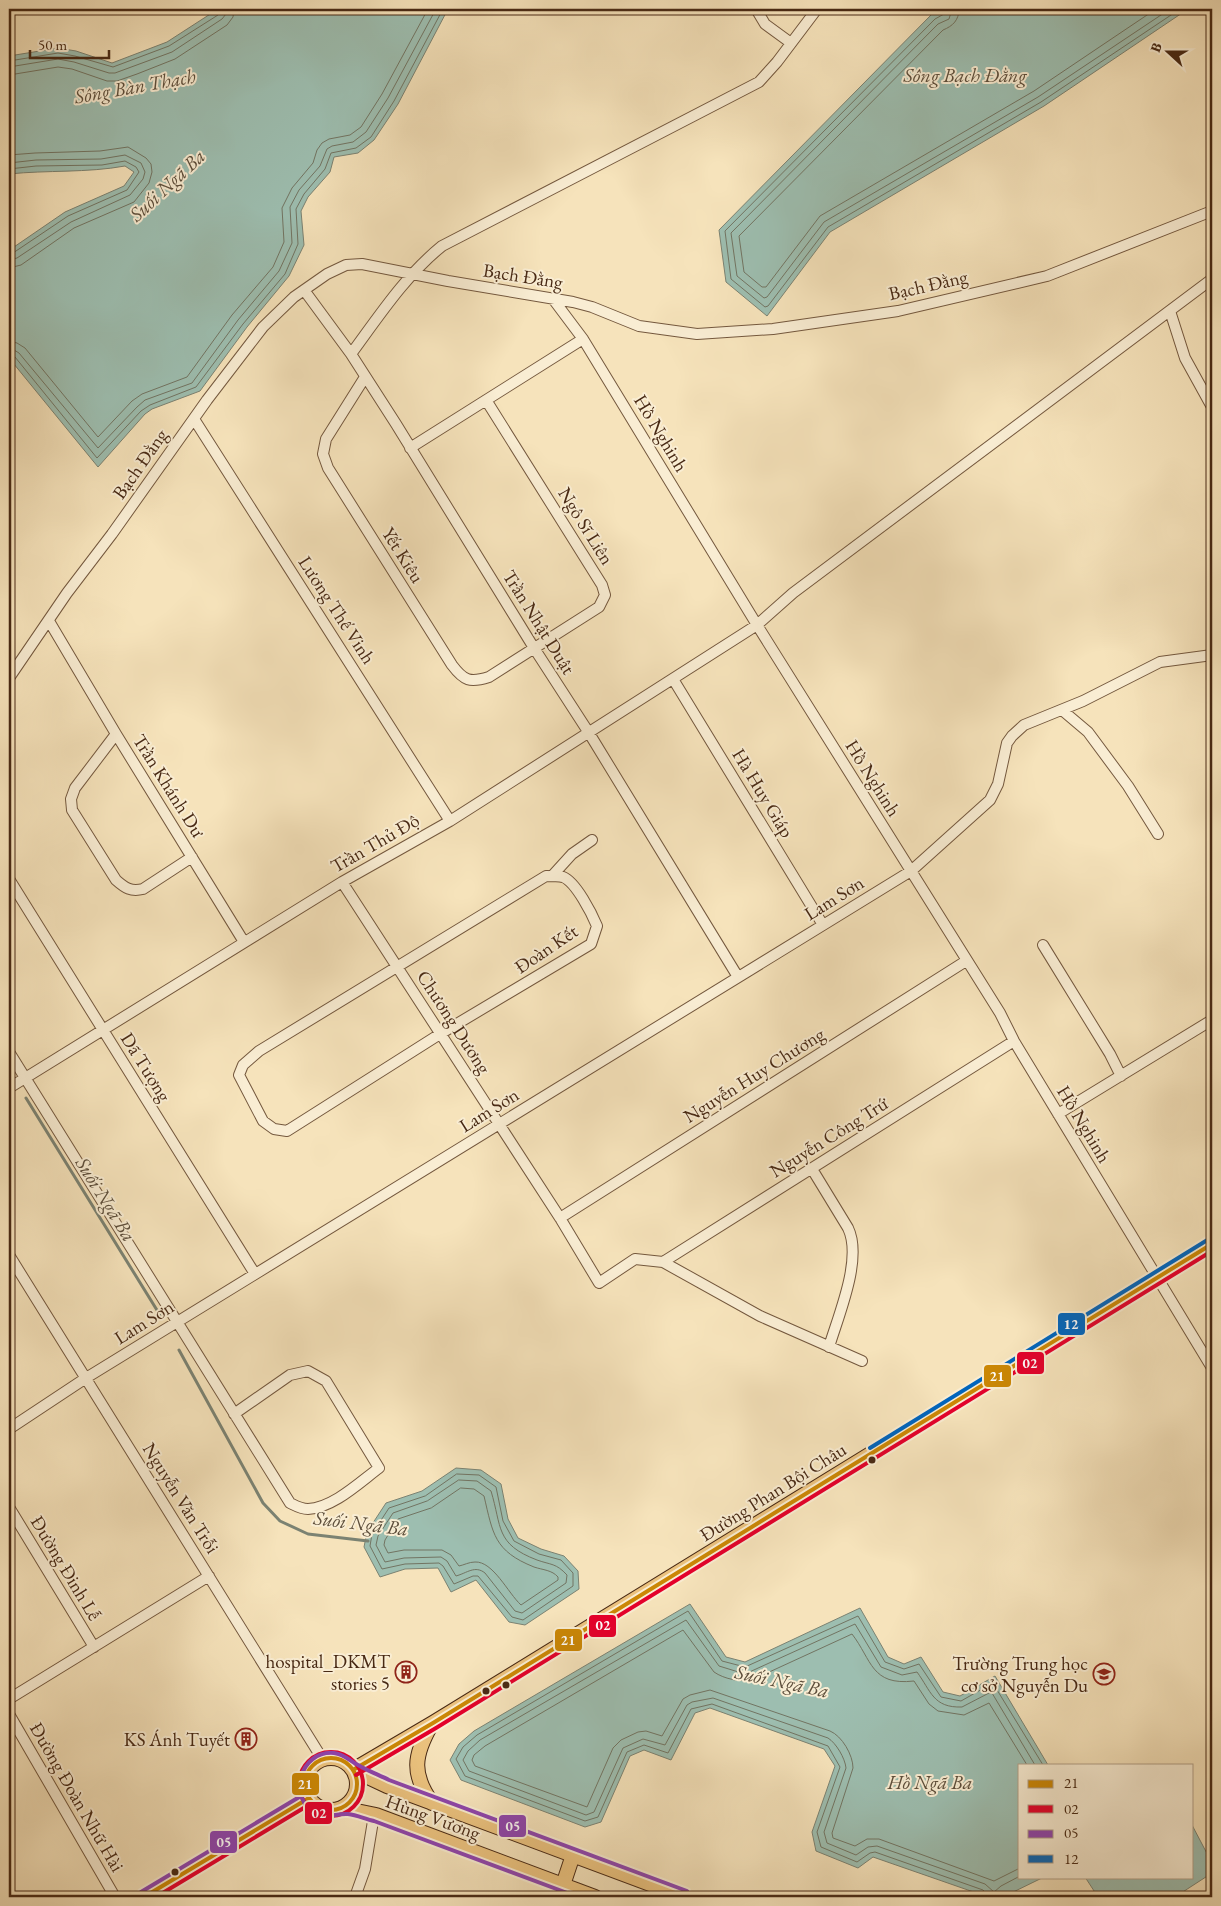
<svg xmlns="http://www.w3.org/2000/svg" width="1221" height="1906" viewBox="0 0 1221 1906" font-family="'EB Garamond',serif">
<style>
.water{fill:#9dbeb0;stroke:#7b8272}
.lines{fill:none;stroke-linecap:round;stroke-linejoin:round}
.shore{stroke:#727462;stroke-width:1}
.stream{stroke:#7b8272;stroke-width:3}
.minor-casing{stroke:#74583e;stroke-width:12}
.major-casing{stroke:#482914;stroke-width:16}
.minor{stroke:#f9edd3;stroke-width:10}
.major{stroke:#ebc27e;stroke-width:14}
.bus-1-casing{stroke:#f9edd3;stroke-width:8}
.bus-2-casing{stroke:#f9edd3;stroke-width:8}
.bus-3-casing{stroke:#f9edd3;stroke-width:8}
.bus-4-casing{stroke:#f9edd3;stroke-width:8}
.bus-1{stroke:#cb8705;stroke-width:4}
.bus-2{stroke:#e4002b;stroke-width:4}
.bus-3{stroke:#8e44ad;stroke-width:4}
.bus-4{stroke:#0065bd;stroke-width:4}
.bus-dot{fill:#482914;stroke:#f9edd3;stroke-width:2}
.labels{text-anchor:middle;dominant-baseline:central;stroke-width:4;stroke-linejoin:round;paint-order:stroke}
.street-label{font-size:19px;fill:#482914;stroke:#f9edd3}
.poi-label{font-size:19px;fill:#482914;stroke:#f9edd3;text-anchor:end}
.water-label{font-size:20px;font-style:italic;fill:#5d4e3b;stroke:#f9edd3}
.line-badge{stroke:#f9edd3;stroke-width:2}
.badge-label{font-size:14px;text-anchor:middle;font-weight:bold;fill:#fff}
</style>
<rect width="100%" height="100%" fill="#f6e3bb"/>
<filter id="stains"><feTurbulence type="fractalNoise" baseFrequency=".004" numOctaves="4"/><feColorMatrix values="0 0 0 0 .2 0 0 0 0 .09 0 0 0 0 .02 0 0 0 .5 -.17"/></filter>
<radialGradient id="worn" r=".72"><stop offset=".6" stop-color="#630" stop-opacity="0"/><stop offset="1" stop-color="#630" stop-opacity=".3"/></radialGradient>
<!-- water -->
<path class="water" d="M 218,9 L 448,9 L 398,104 L 374,140 L 358,153 L 334,157 L 330,172 L 308,197 L 301,211 L 304,245 L 289,276 L 247,327 L 200,391 L 152,409 L 145,414 L 98,467 L 9,358 L 9,253 L 11,249 L 65,212 L 124,186 L 134,172 L 125,166 C 87,173 47,170 9,174 L 9,56 L 58,48 L 76,51 L 112,63 L 167,42 Z
M 946,9 L 1188,9 L 1044,106 L 830,232 L 767,316 L 726,282 L 719,230 L 932,14 Z
M 456,1468 L 481,1470 L 501,1484 L 508,1519 L 518,1538 L 541,1549 L 564,1556 L 578,1571 L 579,1589 L 525,1625 L 509,1622 L 476,1580 L 451,1592 L 438,1568 L 405,1569 L 380,1577 L 364,1547 L 367,1532 L 386,1503 L 422,1491 Z
M 690,1604 L 726,1657 L 745,1662 L 860,1608 L 888,1657 L 904,1664 L 921,1657 L 943,1692 L 960,1696 L 995,1676 L 1048,1765 L 1020,1765 L 1020,1877 L 1044,1877 L 1003,1897 L 988,1897 L 873,1857 L 858,1868 L 816,1851 L 812,1832 L 835,1766 L 824,1749 L 710,1708 L 695,1713 L 671,1760 L 644,1750 L 630,1756 L 601,1822 L 585,1827 L 461,1780 L 450,1760 L 459,1744 L 474,1731 Z
M 1192,1825 L 1212,1863 L 1212,1873 L 1175,1897 L 1098,1897 L 1085,1877 L 1192,1877 Z"/>
<g class="lines">
<!-- shore -->
<path class="shore" d="M 946,9 L 944,14 L 935,19 L 725,231 L 731,279 L 765,307 L 768,306 L 828,227 L 1041,102 L 1180,9
M 952,9 L 949,19 L 938,24 L 731,233 L 737,276 L 764,298 L 767,297 L 824,222 L 1038,97 L 1170,9
M 959,9 C 959,20 953,26 943,30 L 739,236 L 744,272 L 762,287 L 766,287 L 820,216 L 1034,91 L 1156,9
M 9,61 L 58,53 L 75,56 L 113,67 L 169,46 L 218,15 L 220,9
M 9,67 L 58,59 L 74,62 L 109,73 L 115,73 L 172,52 L 222,19 L 226,14 L 226,9
M 9,75 L 58,67 L 72,69 L 107,81 L 117,81 L 137,74 L 175,59 L 227,25 L 233,17 L 234,9
M 9,155 L 35,153 L 100,151 L 128,147 L 146,158 L 151,164 L 152,172 L 149,183 L 134,202 L 74,228 L 21,265 L 9,268
M 9,163 L 36,160 L 101,159 L 125,155 L 141,163 L 145,172 L 143,179 L 130,195 L 71,222 L 17,258 L 9,260
M 9,169 L 36,166 L 102,165 L 125,161 L 136,167 L 139,172 L 127,190 L 68,216 L 13,253 L 9,254
M 9,341 L 17,343 L 25,348 L 98,437 L 132,401 L 142,394 L 187,377 L 232,315 L 273,267 L 284,242 L 282,208 L 292,188 L 313,163 L 317,150 L 322,143 L 329,139 L 350,135 L 361,127 L 382,94 L 428,9
M 9,349 L 14,350 L 19,353 L 98,448 L 137,407 L 145,400 L 192,383 L 238,320 L 279,271 L 292,243 L 290,207 L 299,190 L 320,166 L 327,149 L 332,146 L 353,142 L 366,132 L 388,98 L 436,9
M 9,355 L 15,357 L 97,458 L 141,411 L 150,405 L 196,387 L 243,324 L 285,274 L 298,244 L 296,209 L 304,194 L 325,169 L 331,153 L 356,148 L 371,137 L 394,101 L 443,9
M 457,1474 L 479,1475 L 496,1487 L 503,1521 L 514,1541 L 539,1554 L 561,1560 L 573,1573 L 573,1586 L 523,1620 L 512,1617 L 478,1576 L 473,1576 L 454,1584 L 443,1566 L 439,1563 L 405,1564 L 382,1569 L 370,1546 L 372,1534 L 389,1508 L 425,1496 Z
M 459,1480 L 477,1481 L 491,1491 C 502,1527 495,1544 537,1560 C 551,1565 556,1563 567,1575 L 566,1583 L 522,1613 L 515,1611 L 485,1573 C 475,1565 467,1573 456,1576 L 447,1561 L 441,1557 L 404,1558 L 385,1562 L 376,1545 L 378,1536 L 393,1513 L 427,1501 Z
M 461,1488 L 474,1489 L 484,1496 C 493,1534 494,1551 534,1567 C 543,1570 552,1570 558,1577 L 558,1580 L 521,1605 C 508,1593 493,1561 475,1562 C 469,1562 464,1565 459,1566 L 451,1555 L 442,1550 L 404,1550 L 388,1553 L 384,1545 L 385,1540 L 398,1519 L 431,1508 Z
M 1020,1868 L 994,1881 L 879,1839 L 867,1839 L 855,1846 L 833,1838 L 832,1833 L 853,1768 C 853,1755 842,1736 830,1731 L 710,1690 L 690,1695 L 683,1699 L 662,1736 L 646,1731 L 638,1732 L 621,1740 L 613,1748 L 587,1807 L 475,1766 L 472,1760 L 474,1755 L 485,1746 L 683,1630 L 714,1672 C 724,1679 742,1683 754,1679 L 852,1634 C 872,1660 871,1686 914,1681 L 929,1704 L 938,1711 L 964,1715 L 989,1703 L 1027,1765
M 1020,1876 L 1001,1886 L 994,1892 L 985,1884 L 877,1846 L 868,1847 L 856,1855 L 827,1843 L 824,1832 L 846,1768 C 845,1758 836,1743 828,1738 L 713,1698 L 692,1702 L 687,1705 L 665,1745 L 643,1739 L 623,1748 L 594,1812 L 586,1815 L 469,1771 L 463,1760 L 468,1751 L 480,1740 L 686,1620 L 719,1666 L 745,1674 L 855,1624 L 881,1667 L 902,1675 L 917,1672 C 931,1691 933,1708 962,1707 L 989,1693 L 992,1693 L 1035,1765
M 987,1897 L 986,1893 L 983,1890 L 875,1852 L 870,1853 L 857,1862 L 821,1847 L 817,1832 L 840,1767 L 828,1746 L 712,1704 L 691,1709 L 668,1753 L 644,1745 L 627,1752 L 598,1817 L 585,1821 L 465,1776 L 456,1759 L 463,1747 L 477,1735 L 688,1611 L 722,1661 L 745,1667 L 858,1616 L 885,1662 L 904,1669 L 919,1664 L 941,1697 L 961,1701 L 991,1684 L 994,1685 L 1043,1765"/>
<!-- stream -->
<path class="stream" d="M 9,1070 L 12,1076
M 26,1098 L 160,1315
M 179,1350 L 263,1503 L 280,1521 L 308,1534 L 368,1541"/>
<!-- minor casing -->
<g class="minor-casing">
<path id="minor" d="M 756,9 L 765,24 L 791,43
M 304,290 L 351,354 L 396,424 L 534,648 L 589,733 L 738,977
M 553,299 L 583,339 L 757,625 L 1000,1013 L 1014,1041 L 1212,1368
M 1170,311 L 1185,358 L 1212,407
M 351,354 C 379,316 405,276 442,246 L 759,82 L 777,62 L 817,9
M 365,377 L 326,439 L 323,454 L 328,468 L 452,665 C 464,681 470,683 489,677 L 599,607 L 605,595 L 602,585 L 486,400
M 194,419 L 450,821
M 410,448 L 583,339
M 49,621 L 116,734 L 244,942
M 9,678 L 67,593 L 112,534 L 207,400 L 263,327 L 294,297 L 327,274 L 346,265 L 362,264 L 448,281 L 573,302 L 592,307 L 639,326 L 697,334 L 773,329 L 898,311 L 1047,276 L 1212,211
M 673,679 L 823,925
M 1062,710 L 1088,732 L 1128,786 L 1158,834
M 116,734 L 75,788 L 71,799 L 72,810 L 116,880 C 125,888 131,892 143,889 L 192,857
M 546,876 C 551,876 558,876 563,877 C 576,882 592,914 597,926 L 591,944 L 440,1034 L 287,1131 L 274,1129 L 263,1121 L 239,1075 L 243,1065 L 259,1051 Z
M 552,876 L 572,854 L 592,840
M 9,879 L 255,1274
M 342,882 L 560,1218 L 599,1283 L 635,1259 L 663,1262 L 760,1316 L 862,1361
M 1043,945 L 1110,1054 L 1121,1076
M 9,1052 L 290,1503 C 296,1506 301,1509 308,1509 C 333,1508 360,1482 379,1468 L 326,1381 L 308,1371 L 290,1375 L 234,1414
M 9,1088 L 342,882 L 450,821 L 757,625 L 793,593 L 1212,279
M 1058,1114 L 1212,1020
M 812,1169 L 848,1228 C 863,1259 838,1316 829,1347
M 560,1218 L 966,961
M 9,1255 L 323,1760
M 663,1262 L 1014,1041
M 9,1429 L 86,1378 L 911,871 L 990,800 L 998,784 L 1007,743 L 1012,736 L 1024,725 L 1083,701 L 1160,662 L 1212,655
M 9,1507 L 94,1647
M 9,1699 L 209,1576
M 9,1714 L 115,1897
M 355,1897 L 365,1869 L 374,1815"/>
</g>
<!-- major casing -->
<g class="major-casing">
<path id="major" d="M 431,1725 C 414,1755 411,1774 432,1803
M305 1784a26 26 0 1 1 52 0a26 26 0 1 1-52 0Z
M 353,1770 L 433,1723 L 1212,1244
M 353,1770 L 387,1786 L 685,1897
M 342,1808 L 376,1815 L 595,1897
M 563,1885 L 573,1855
M 144,1897 L 309,1798"/>
</g>
<!-- minor -->
<use href="#minor" class="minor"/>
<!-- major -->
<use href="#major" class="major"/>
<!-- bus-1 casing -->
<g class="bus-1-casing">
<path id="bus-1" d="M305 1784a26 26 0 1 1 52 0a26 26 0 1 1-52 0Z
M 353,1770 L 433,1723 L 1212,1244
M 144,1897 L 309,1798"/>
</g>
<!-- bus-2 casing -->
<g class="bus-2-casing">
<path id="bus-2" d="M299 1784a32 32 0 1 1 64 0a32 32 0 1 1-64 0Z
M 356,1775 L 436,1728 L 1212,1251
M 156,1897 L 312,1803"/>
</g>
<!-- bus-3 casing -->
<g class="bus-3-casing">
<path id="bus-3" d="M 141,1892 L 306,1793
M 578,1897 L 374,1821 C 365,1819 357,1815 348,1814 C 337,1813 327,1819 317,1814 C 286,1799 300,1750 334,1753 C 344,1754 350,1761 358,1765 C 368,1771 379,1775 389,1780 L 687,1891"/>
</g>
<!-- bus-4 casing -->
<g class="bus-4-casing">
<path id="bus-4" d="M 870,1448 L 1209,1239"/>
</g>
<!-- bus-1 -->
<use href="#bus-1" class="bus-1"/>
<!-- bus-2 -->
<use href="#bus-2" class="bus-2"/>
<!-- bus-3 -->
<use href="#bus-3" class="bus-3"/>
<!-- bus-4 -->
<use href="#bus-4" class="bus-4"/>
</g>
<!-- icons -->
<defs>
<g id="building-ring" transform="scale(1.125)"><circle r="9.5" fill="#f9edd3" stroke="#8f2418" stroke-width="1.5"/><path d="M-4-6H4V6H1V3H-1V6H-4ZM-2.5-4.3h1.7v1.8h-1.7ZM.8-4.3h1.7v1.8H.8ZM-2.5-1h1.7V.8h-1.7ZM.8-1h1.7V.8H.8Z" fill="#8f2418"/></g>
<g id="school-ring" transform="scale(1.125)"><circle r="9.5" fill="#f9edd3" stroke="#8f2418" stroke-width="1.5"/><path d="M0-5L7-2L0 1L-7-2ZM-4 1L0 2.5L4 1V4Q0 6-4 4Z" fill="#8f2418"/></g>
</defs>
<g fill-rule="evenodd">
<use href="#building-ring" x="406" y="1672"/>
<use href="#school-ring" x="1104" y="1674"/>
<use href="#building-ring" x="246" y="1739"/>
</g>
<!-- markers -->
<g class="bus-dot">
<circle cx="872" cy="1460" r="4.5"/>
<circle cx="506" cy="1685" r="4.5"/>
<circle cx="486" cy="1691" r="4.5"/>
<circle cx="175" cy="1872" r="4.5"/>
</g>
<g class="labels">
<!-- street labels -->
<g class="street-label">
<text transform="translate(523 276) rotate(9)">Bạch Đằng</text>
<text transform="translate(928 285) rotate(-13)">Bạch Đằng</text>
<text transform="translate(661 433) rotate(59)">Hồ Nghinh</text>
<text transform="translate(140 464) rotate(-55)">Bạch Đằng</text>
<text transform="translate(586 526) rotate(58)">Ngô Sĩ Liên</text>
<text transform="translate(403 555) rotate(58)">Yết Kiêu</text>
<text transform="translate(337 610) rotate(57)">Lương Thế Vinh</text>
<text transform="translate(539 622) rotate(58)">Trần Nhật Duật</text>
<text transform="translate(873 778) rotate(58)">Hồ Nghinh</text>
<text transform="translate(169 786) rotate(58)">Trần Khánh Dư</text>
<text transform="translate(763 793) rotate(59)">Hà Huy Giáp</text>
<text transform="translate(375 843) rotate(-30)">Trần Thủ Độ</text>
<text transform="translate(834 898) rotate(-32)">Lam Sơn</text>
<text transform="translate(546 949) rotate(-34)">Đoàn Kết</text>
<text transform="translate(454 1022) rotate(57)">Chương Dương</text>
<text transform="translate(146 1067) rotate(58)">Dã Tượng</text>
<text transform="translate(754 1075) rotate(-32)">Nguyễn Huy Chương</text>
<text transform="translate(489 1110) rotate(-32)">Lam Sơn</text>
<text transform="translate(1084 1124) rotate(59)">Hồ Nghinh</text>
<text transform="translate(829 1137) rotate(-32)">Nguyễn Công Trứ</text>
<text transform="translate(144 1322) rotate(-32)">Lam Sơn</text>
<text transform="translate(773 1492) rotate(-32)">Đường Phan Bội Châu</text>
<text transform="translate(181 1498) rotate(58)">Nguyễn Văn Trỗi</text>
<text transform="translate(66 1568) rotate(59)">Đường Đinh Lễ</text>
<text transform="translate(77 1797) rotate(60)">Đường Đoàn Nhữ Hài</text>
<text transform="translate(433 1817) rotate(20)">Hùng Vương</text>
</g>
<!-- poi labels -->
<g class="poi-label">
<text x="390" y="1661">hospital_DKMT<tspan x="390" dy="22">stories 5</tspan></text>
<text x="1088" y="1663">Trường Trung học<tspan x="1088" dy="22">cơ sở Nguyễn Du</tspan></text>
<text x="230" y="1739">KS Ánh Tuyết</text>
</g>
<!-- water labels -->
<g class="water-label">
<text x="965" y="75">Sông Bạch Đằng</text>
<text transform="translate(135 86) rotate(-10)">Sông Bàn Thạch</text>
<text transform="translate(167 185) rotate(-43)">Suối Ngã Ba</text>
<text transform="translate(106 1199) rotate(58)">Suối Ngã Ba</text>
<text transform="translate(361 1523) rotate(7)">Suối Ngã Ba</text>
<text transform="translate(782 1681) rotate(12)">Suối Ngã Ba</text>
<text x="930" y="1782">Hồ Ngã Ba</text>
</g>
</g>
<g class="line-badge">
<rect x="1057" y="1312" width="29" height="24" rx="5" fill="#0065bd"/>
<rect x="1016" y="1351" width="29" height="24" rx="5" fill="#e4002b"/>
<rect x="983" y="1364" width="29" height="24" rx="5" fill="#cb8705"/>
<rect x="588" y="1614" width="29" height="24" rx="5" fill="#e4002b"/>
<rect x="554" y="1628" width="29" height="24" rx="5" fill="#cb8705"/>
<rect x="291" y="1772" width="29" height="24" rx="5" fill="#cb8705"/>
<rect x="304" y="1801" width="29" height="24" rx="5" fill="#e4002b"/>
<rect x="498" y="1814" width="29" height="24" rx="5" fill="#8e44ad"/>
<rect x="209" y="1830" width="29" height="24" rx="5" fill="#8e44ad"/>
</g>
<g class="badge-label">
<text x="1071" y="1329">12</text>
<text x="1030" y="1368">02</text>
<text x="997" y="1381">21</text>
<text x="603" y="1630">02</text>
<text x="568" y="1645">21</text>
<text x="305" y="1789">21</text>
<text x="319" y="1818">02</text>
<text x="513" y="1831">05</text>
<text x="224" y="1847">05</text>
</g>
<!-- margin -->
<rect width="1221" height="1906" fill="none" stroke="#f6e3bb" stroke-width="30"/>
<rect x="10" y="10" width="1201" height="1886" fill="none" stroke="#482914" stroke-width="2.5"/>
<rect x="15" y="15" width="1191" height="1876" fill="none" stroke="#482914"/>
<!-- legend -->
<rect x="1018" y="1764" width="175" height="115" fill="#f9edd3" stroke="#b29f87"/>
<rect x="1028" y="1780" width="25" height="8" fill="#cb8705" stroke="#b29f87"/>
<text x="1064" y="1788" font-size="15" fill="#482914">21</text>
<rect x="1028" y="1805" width="25" height="8" fill="#e4002b" stroke="#b29f87"/>
<text x="1064" y="1814" font-size="15" fill="#482914">02</text>
<rect x="1028" y="1830" width="25" height="8" fill="#8e44ad" stroke="#b29f87"/>
<text x="1064" y="1838" font-size="15" fill="#482914">05</text>
<rect x="1028" y="1855" width="25" height="8" fill="#0065bd" stroke="#b29f87"/>
<text x="1064" y="1864" font-size="15" fill="#482914">12</text>
<!-- north arrow -->
<g transform="translate(1168 52) rotate(291)" stroke="#f9edd3" stroke-width="4" paint-order="stroke">
<path d="M0-4L9 19L0 12L-9 19Z" fill="#482914"/>
<text y="-8" font-size="14" font-weight="bold" text-anchor="middle" fill="#482914">B</text>
</g>
<!-- scale -->
<path d="M30 50v8h79v-8" fill="none" stroke="#482914" stroke-width="2.5"/>
<text x="38" y="50" font-size="15" fill="#482914" stroke="#f9edd3" stroke-width="4" paint-order="stroke">50 m</text>
<rect width="100%" height="100%" filter="url(#stains)"/>
<rect width="100%" height="100%" fill="url(#worn)"/>
</svg>
